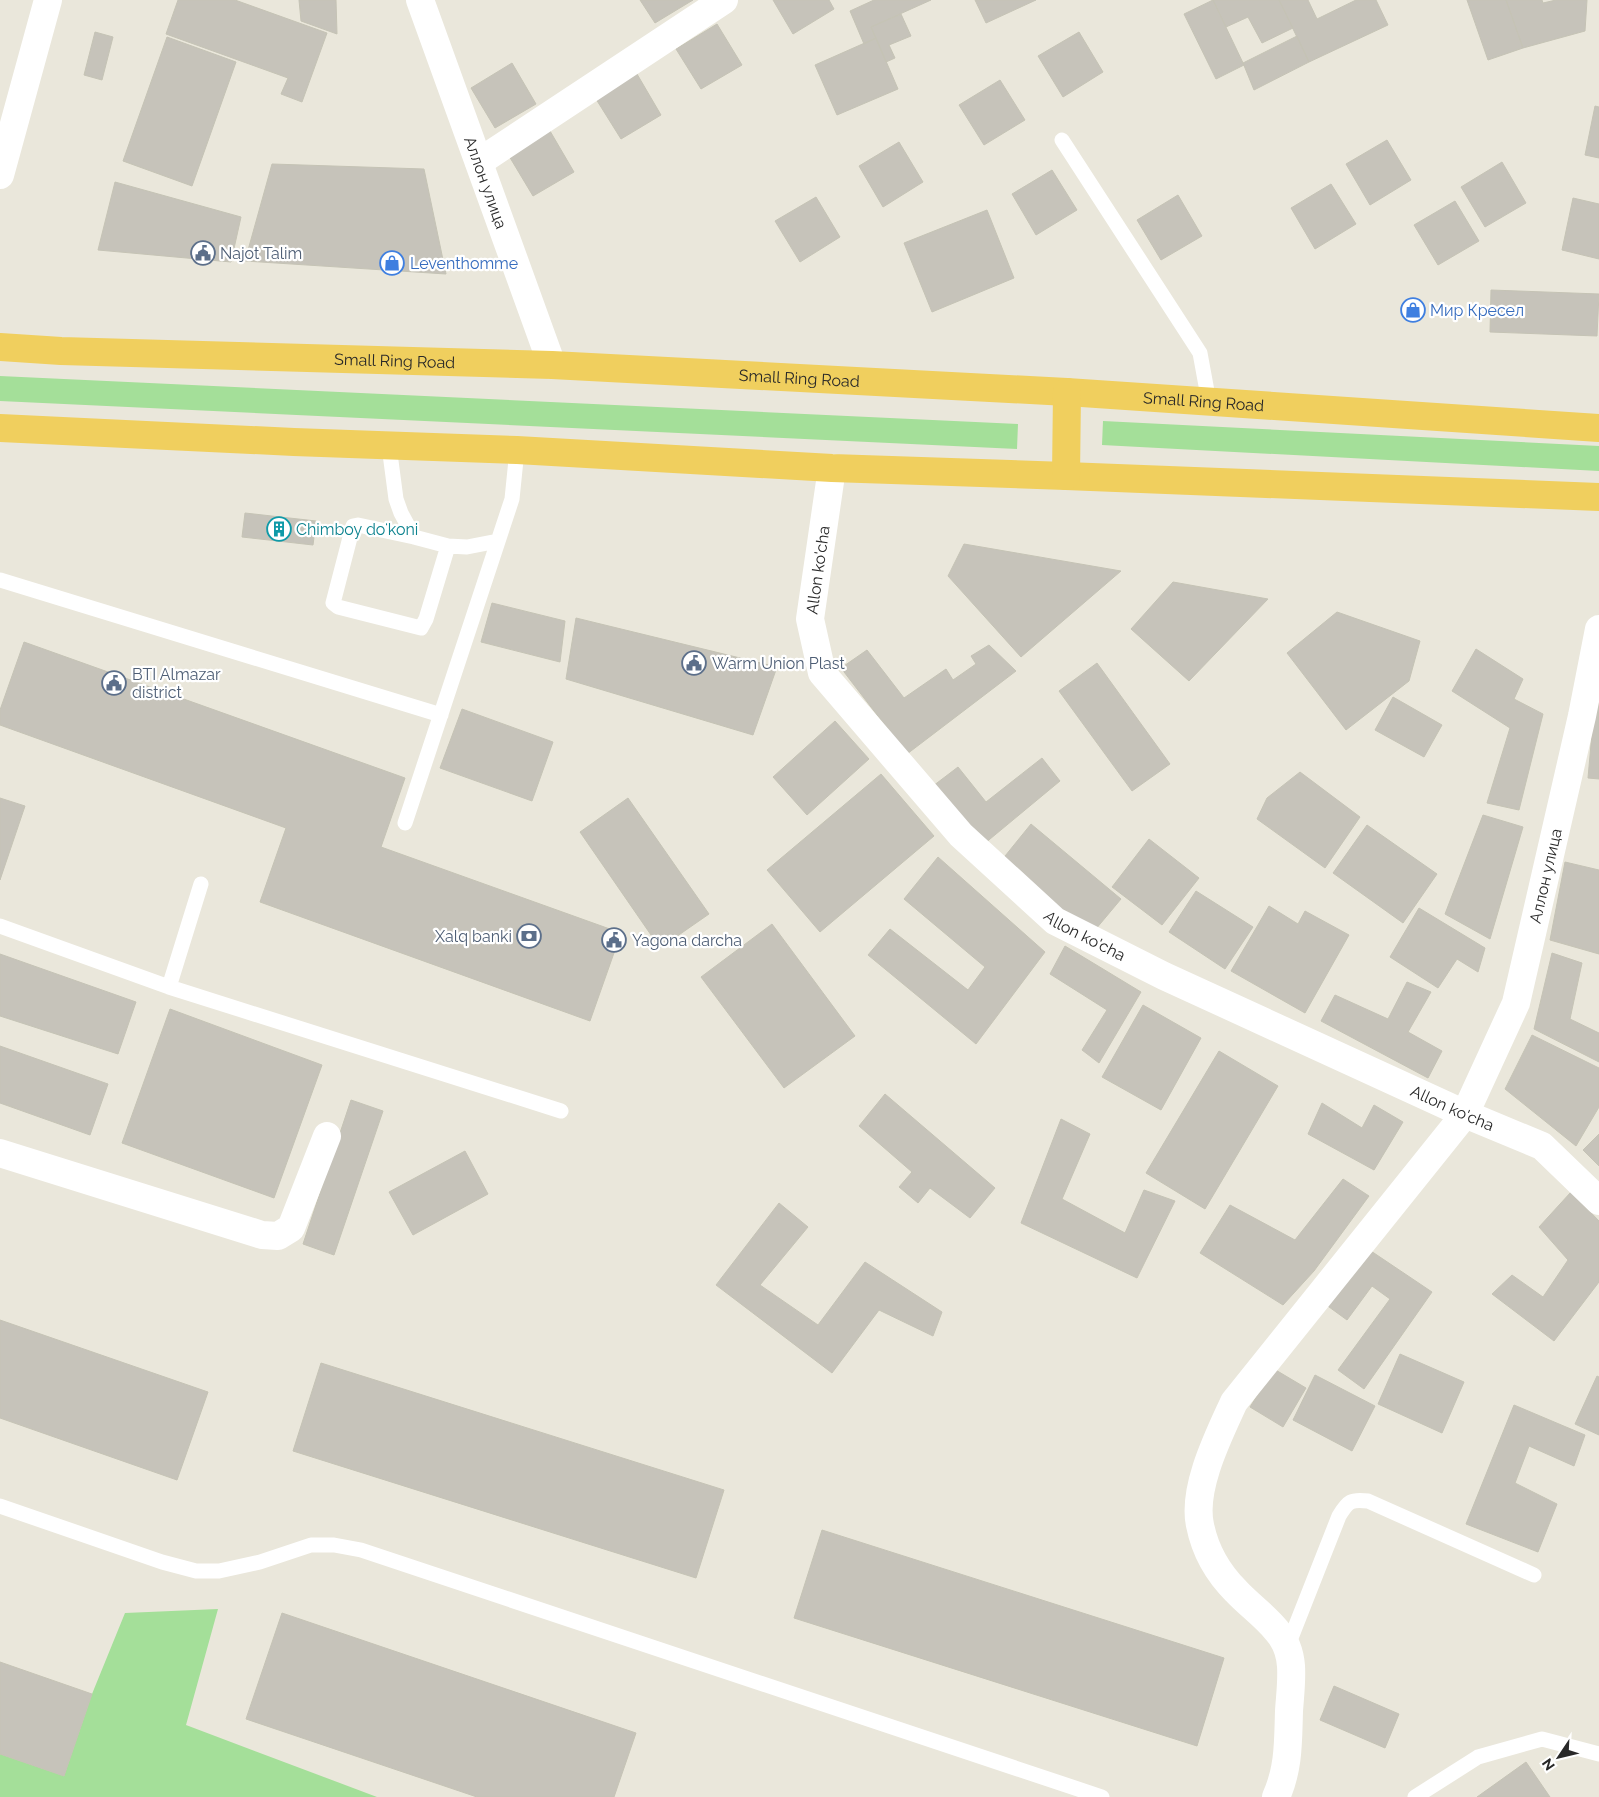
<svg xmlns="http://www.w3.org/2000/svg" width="1599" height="1797" viewBox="0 0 1599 1797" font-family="Raleway,sans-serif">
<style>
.green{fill:#a4df99}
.building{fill:#c6c3ba;stroke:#c5c3b5}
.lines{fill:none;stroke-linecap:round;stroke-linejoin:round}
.service{stroke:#fff;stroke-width:15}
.minor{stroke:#fff;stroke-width:28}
.secondary{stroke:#fff;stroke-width:28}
.trunk{stroke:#f0cf5e;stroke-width:28}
.labels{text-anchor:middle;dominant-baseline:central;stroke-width:4.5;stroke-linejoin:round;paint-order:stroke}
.street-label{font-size:16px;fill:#282828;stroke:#fff}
.service-label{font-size:16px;fill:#4e5e75;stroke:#fff;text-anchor:start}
.shop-label{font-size:16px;fill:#366cbe;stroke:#fff;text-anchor:start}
.culture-label{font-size:16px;fill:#0d838f;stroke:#fff;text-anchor:start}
</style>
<rect width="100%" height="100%" fill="#eae7db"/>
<!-- green -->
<path class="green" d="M 0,376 L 1018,424 L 1017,449 L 0,401 Z
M 1103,421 L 1599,446 L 1599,471 L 1102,445 Z
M 218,1609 L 186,1725 L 377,1797 L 0,1797 L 0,1754 L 64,1776 L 92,1694 L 125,1613 Z"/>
<!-- building -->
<path class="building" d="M 178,0 L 235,0 L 327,33 L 302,102 L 281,94 L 288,78 L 166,34 Z
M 299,0 L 336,0 L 337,34 L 301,21 Z
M 640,0 L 693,0 L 655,23 Z
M 773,0 L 829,0 L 834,9 L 793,34 Z
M 874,0 L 931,0 L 871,27 L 876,38 L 864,44 L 850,11 Z
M 975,0 L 1036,0 L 986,23 Z
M 1213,0 L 1244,65 L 1216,79 L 1184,14 Z
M 1213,0 L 1279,0 L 1293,28 L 1262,43 L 1248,17 L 1226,27 Z
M 1279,0 L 1308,0 L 1317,19 L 1356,0 L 1376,0 L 1388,25 L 1309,62 Z
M 1467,0 L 1506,0 L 1523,48 L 1488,60 Z
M 1506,0 L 1542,0 L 1543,3 L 1556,0 L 1587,0 L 1585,31 L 1523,48 Z
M 901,14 L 911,36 L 889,45 L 895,58 L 886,62 L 871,27 Z
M 717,24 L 742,65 L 701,89 L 676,49 Z
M 95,32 L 113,37 L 102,80 L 84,75 Z
M 1079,32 L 1103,72 L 1063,97 L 1038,56 Z
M 1297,36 L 1309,62 L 1254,90 L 1243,63 Z
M 167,37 L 236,62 L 192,186 L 123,161 Z
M 876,38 L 898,89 L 837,115 L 815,65 Z
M 512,63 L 536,104 L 495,128 L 471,88 Z
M 637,74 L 661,115 L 621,139 L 596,99 Z
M 1000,80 L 1025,120 L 984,145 L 959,105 Z
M 1595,106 L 1599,107 L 1599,158 L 1585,155 Z
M 550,131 L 574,172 L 533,196 L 509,156 Z
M 1387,140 L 1411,180 L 1370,205 L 1346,164 Z
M 899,142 L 923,182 L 883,207 L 859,166 Z
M 1502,162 L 1526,203 L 1485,227 L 1461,187 Z
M 272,164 L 424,169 L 446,274 L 245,261 Z
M 1052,170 L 1077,210 L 1036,235 L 1012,194 Z
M 115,182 L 241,217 L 231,262 L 98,250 Z
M 1331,184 L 1356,224 L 1315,249 L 1291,208 Z
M 1178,195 L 1202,236 L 1161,260 L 1137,220 Z
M 816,197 L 840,237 L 800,262 L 775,221 Z
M 1573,198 L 1599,204 L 1599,259 L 1562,250 Z
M 1455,201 L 1479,241 L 1438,265 L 1414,225 Z
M 987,210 L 1014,278 L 932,312 L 904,243 Z
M 1491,290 L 1599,294 L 1597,336 L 1490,332 Z
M 245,513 L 316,521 L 313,545 L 242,537 Z
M 964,544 L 1121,571 L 1021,657 L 948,576 Z
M 1173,582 L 1268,599 L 1189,681 L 1131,629 Z
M 492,603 L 565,621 L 560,662 L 481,642 Z
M 1337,612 L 1420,641 L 1409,681 L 1346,730 L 1287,653 Z
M 576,618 L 777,667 L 753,735 L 566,679 Z
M 24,642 L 405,778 L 381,847 L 621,933 L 590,1021 L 260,902 L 286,828 L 0,725 L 0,710 Z
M 989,645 L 1016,671 L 907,754 L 841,668 L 867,650 L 904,698 L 946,669 L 953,680 L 976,664 L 971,656 Z
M 1476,649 L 1523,679 L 1514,699 L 1543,714 L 1519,810 L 1487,803 L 1510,728 L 1452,691 Z
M 1097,663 L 1170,764 L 1132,791 L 1059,691 Z
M 1596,688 L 1599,688 L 1599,779 L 1588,778 Z
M 1393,697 L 1442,725 L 1424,757 L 1375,730 Z
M 462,709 L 553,742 L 532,801 L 440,768 Z
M 835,721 L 869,759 L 807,815 L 773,777 Z
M 1042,758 L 1060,781 L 984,844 L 933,786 L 958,767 L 986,802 Z
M 1300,772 L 1360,817 L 1325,868 L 1257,819 L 1267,798 Z
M 881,774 L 934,836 L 820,932 L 767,870 Z
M 0,798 L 25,806 L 0,880 Z
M 628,798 L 709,914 L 660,948 L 580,832 Z
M 1483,815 L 1523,827 L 1490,939 L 1445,914 Z
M 1031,824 L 1121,899 L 1090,936 L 1001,861 Z
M 1367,825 L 1437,874 L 1403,923 L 1333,873 Z
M 1149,839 L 1199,878 L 1162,925 L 1112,887 Z
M 938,857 L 1045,952 L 976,1044 L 868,955 L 890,929 L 968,990 L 985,967 L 904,899 Z
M 1565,862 L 1599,870 L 1599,954 L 1550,940 Z
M 1196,891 L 1253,927 L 1225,969 L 1169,932 Z
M 1269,906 L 1298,924 L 1305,911 L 1349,935 L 1305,1013 L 1231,971 Z
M 1419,908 L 1485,948 L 1478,972 L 1457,959 L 1438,988 L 1390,957 Z
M 772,924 L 855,1036 L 784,1088 L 701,977 Z
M 1065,946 L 1141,992 L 1099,1063 L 1082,1050 L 1107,1010 L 1050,974 Z
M 1552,953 L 1582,963 L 1570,1019 L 1599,1033 L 1599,1062 L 1534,1029 Z
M 0,954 L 136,1002 L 118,1054 L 0,1016 Z
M 1407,982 L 1431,992 L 1408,1032 L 1442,1051 L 1428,1078 L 1321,1021 L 1335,995 L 1388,1019 Z
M 1143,1005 L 1201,1038 L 1161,1110 L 1102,1077 Z
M 170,1009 L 322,1065 L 274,1198 L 122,1143 Z
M 1532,1035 L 1599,1068 L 1599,1107 L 1576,1146 L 1505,1089 Z
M 0,1046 L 108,1084 L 90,1135 L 0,1103 Z
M 1219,1051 L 1278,1086 L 1205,1209 L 1146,1173 Z
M 885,1094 L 995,1188 L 970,1218 L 930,1188 L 918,1203 L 899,1187 L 912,1172 L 859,1126 Z
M 351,1100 L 383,1111 L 334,1255 L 303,1244 Z
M 1322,1103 L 1362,1128 L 1374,1105 L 1403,1122 L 1374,1170 L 1308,1134 Z
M 1061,1119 L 1090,1134 L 1062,1199 L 1125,1233 L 1144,1190 L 1175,1201 L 1137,1278 L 1021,1223 Z
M 1599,1134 L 1599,1166 L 1583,1150 Z
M 465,1151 L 488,1194 L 413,1235 L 389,1192 Z
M 1343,1179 L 1369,1196 L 1314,1271 L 1283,1305 L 1200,1253 L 1230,1205 L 1295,1240 Z
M 1571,1192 L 1599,1221 L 1599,1282 L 1554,1341 L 1492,1294 L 1512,1275 L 1543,1297 L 1568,1260 L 1539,1227 Z
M 779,1203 L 808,1227 L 760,1285 L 818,1325 L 865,1262 L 942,1312 L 933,1336 L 879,1310 L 832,1373 L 716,1285 Z
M 1365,1247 L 1432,1292 L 1364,1389 L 1338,1370 L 1390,1299 L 1372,1286 L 1347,1320 L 1325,1304 Z
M 0,1320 L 208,1392 L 177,1480 L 0,1418 Z
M 1400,1354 L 1464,1382 L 1442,1433 L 1378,1404 Z
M 321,1363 L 724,1490 L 696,1578 L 293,1451 Z
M 1274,1369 L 1306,1388 L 1283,1427 L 1250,1407 Z
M 1315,1375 L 1375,1406 L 1352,1451 L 1293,1420 Z
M 1597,1376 L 1599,1377 L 1599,1435 L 1575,1424 Z
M 1514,1405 L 1585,1435 L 1574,1466 L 1529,1446 L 1515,1483 L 1557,1504 L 1538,1552 L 1466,1524 Z
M 822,1530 L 1224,1658 L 1197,1746 L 794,1618 Z
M 282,1613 L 636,1733 L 614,1797 L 477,1797 L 246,1719 Z
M 0,1662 L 92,1694 L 64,1776 L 0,1754 Z
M 1334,1686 L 1399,1714 L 1385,1748 L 1320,1720 Z
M 1526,1762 L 1550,1797 L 1477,1797 Z"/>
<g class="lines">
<!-- service -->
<path class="service" d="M 1062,140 L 1200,353 L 1209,402
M 389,446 L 396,499 L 401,513 L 414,537
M 448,546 L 426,619 L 421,628 L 338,607 L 333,603 L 353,526 L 358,525 L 414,537 L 448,546 L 467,547 L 498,541
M 0,580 L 441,715
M 405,823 L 512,499 L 517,450
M 0,926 L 169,987 L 201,884
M 169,987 L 561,1111
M 0,1506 L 162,1562 L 196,1571 L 219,1571 L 260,1562 L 311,1545 L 334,1545 L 361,1550 L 1102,1797
M 1287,1648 L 1339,1516 C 1348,1501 1351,1499 1368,1501 L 1534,1575
M 1415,1797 L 1478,1757 L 1542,1739 L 1599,1754"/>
<!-- minor -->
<g class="minor">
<path id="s1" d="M 420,0 L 552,365"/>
<path d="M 479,162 L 724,0"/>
<path id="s2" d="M 832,468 L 810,619 L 822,673 L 961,835 L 1055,921 L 1164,976 L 1465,1114 L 1542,1146 L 1599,1201"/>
<path d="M 0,1153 L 262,1235 L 278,1236 L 291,1228 L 327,1136"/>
<path id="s3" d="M 1276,1797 C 1289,1768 1288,1742 1289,1711 C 1290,1696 1292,1681 1291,1666 C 1290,1653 1285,1640 1277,1631 C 1265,1616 1249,1605 1236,1591 C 1218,1573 1205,1550 1200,1525 C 1192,1488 1219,1435 1234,1402 L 1465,1114 L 1516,1003 L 1582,716 L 1599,629"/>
</g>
<!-- secondary -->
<path class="secondary" d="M 0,175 L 48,0"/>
<!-- trunk -->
<g class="trunk">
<path id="s4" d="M 0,347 L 61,351 L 552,365 L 1067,392 L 1599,428"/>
<path d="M 0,428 L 294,442 L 517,450 L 832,468 L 1066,476 L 1599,497"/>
<path d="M 1066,476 L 1067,392"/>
</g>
</g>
<!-- icons -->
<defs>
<g id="civic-ring" transform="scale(1.25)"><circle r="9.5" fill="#fff" stroke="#5c6f8a" stroke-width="1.5"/><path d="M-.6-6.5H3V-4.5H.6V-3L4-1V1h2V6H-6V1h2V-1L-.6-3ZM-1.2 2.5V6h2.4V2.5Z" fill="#5c6f8a"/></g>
<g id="shop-ring" transform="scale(1.25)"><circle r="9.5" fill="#fff" stroke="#3f7fe0" stroke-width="1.5"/><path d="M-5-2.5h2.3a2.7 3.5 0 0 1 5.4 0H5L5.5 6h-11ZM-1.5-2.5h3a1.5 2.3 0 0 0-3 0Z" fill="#3f7fe0"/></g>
<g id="building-ring" transform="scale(1.25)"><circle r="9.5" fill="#fff" stroke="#0f9aa8" stroke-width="1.5"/><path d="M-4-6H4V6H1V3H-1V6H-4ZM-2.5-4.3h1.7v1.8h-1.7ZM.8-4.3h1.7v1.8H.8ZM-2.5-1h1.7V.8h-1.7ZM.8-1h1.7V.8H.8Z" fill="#0f9aa8"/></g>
<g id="bank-ring" transform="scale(1.25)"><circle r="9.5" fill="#fff" stroke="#5c6f8a" stroke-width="1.5"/><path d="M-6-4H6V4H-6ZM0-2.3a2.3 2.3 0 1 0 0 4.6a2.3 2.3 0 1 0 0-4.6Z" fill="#5c6f8a"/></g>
</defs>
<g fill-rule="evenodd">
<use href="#civic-ring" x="203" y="253"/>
<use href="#shop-ring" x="392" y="263"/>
<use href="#shop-ring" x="1413" y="310"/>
<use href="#building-ring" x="279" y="529"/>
<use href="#civic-ring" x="694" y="663"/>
<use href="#civic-ring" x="114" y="683"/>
<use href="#bank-ring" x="529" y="936"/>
<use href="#civic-ring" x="614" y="940"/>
</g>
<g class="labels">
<!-- street labels -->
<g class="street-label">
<text stroke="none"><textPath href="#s1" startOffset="194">Аллон улица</textPath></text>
<text stroke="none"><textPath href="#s4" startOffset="395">Small Ring Road</textPath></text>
<text stroke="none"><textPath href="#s4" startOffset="800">Small Ring Road</textPath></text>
<text stroke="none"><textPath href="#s4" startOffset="1205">Small Ring Road</textPath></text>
<text transform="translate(818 570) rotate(-82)">Allon ko'cha</text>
<text stroke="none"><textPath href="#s3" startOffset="1056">Аллон улица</textPath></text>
<text stroke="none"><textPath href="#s2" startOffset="582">Allon ko'cha</textPath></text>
<text stroke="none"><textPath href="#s2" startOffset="988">Allon ko'cha</textPath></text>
</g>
<!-- service labels -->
<g class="service-label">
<text x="220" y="253">Najot Talim</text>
<text x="712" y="663">Warm Union Plast</text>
<text x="132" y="674">BTI Almazar<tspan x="132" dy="18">district</tspan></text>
<text x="512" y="936" text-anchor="end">Xalq banki</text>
<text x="632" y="940">Yagona darcha</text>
</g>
<!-- shop labels -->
<g class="shop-label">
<text x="410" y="263">Leventhomme</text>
<text x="1430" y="310">Мир Кресел</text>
</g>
<!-- culture labels -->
<g class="culture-label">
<text x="296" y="529">Chimboy doʻkoni</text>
</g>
</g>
<!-- north arrow -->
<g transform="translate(1559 1757) rotate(235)" stroke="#ffffff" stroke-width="4" paint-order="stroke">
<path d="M0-4L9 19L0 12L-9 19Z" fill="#282828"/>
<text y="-8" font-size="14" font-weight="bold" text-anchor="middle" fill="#282828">N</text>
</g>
</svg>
